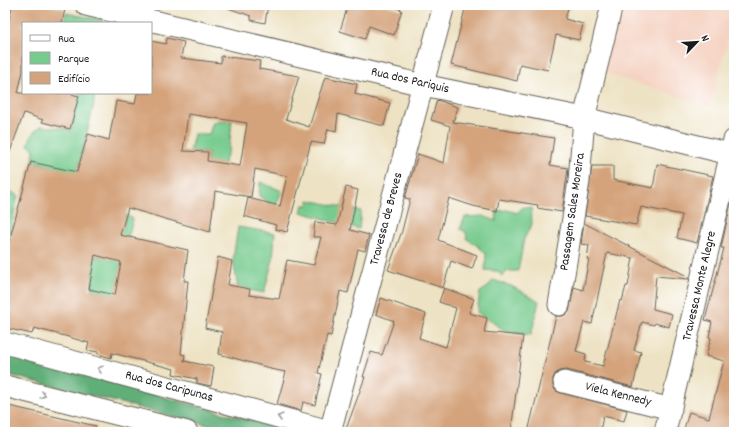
<svg xmlns="http://www.w3.org/2000/svg" width="739" height="437" viewBox="0 0 739 437" font-family="Dekko,sans-serif">
<style>
.built{fill:#f5d3c2}
.green{fill:#77cb8e;stroke:#4a7455}
.forest{fill:#61af79;stroke:#3e664a}
.building{fill:#d4a37b;fill-rule:evenodd}
.lines{fill:none;stroke-linecap:round;stroke-linejoin:round}
.minor-casing{stroke:#656156;stroke-width:23}
.minor{stroke:#fff;stroke-width:21}
.oneway{stroke:#999}
.labels{text-anchor:middle;dominant-baseline:central;stroke-width:3.5;stroke-linejoin:round;paint-order:stroke}
.street-label{font-size:13px;fill:#1c1c1c;stroke:#fff}
</style>
<rect width="100%" height="100%" fill="#fff"/>
<filter id="ink" filterUnits="userSpaceOnUse"><feTurbulence type="fractalNoise" baseFrequency=".025" numOctaves="2"/><feDisplacementMap in="SourceGraphic" scale="8" xChannelSelector="R" yChannelSelector="G"/><feConvolveMatrix kernelMatrix="1 2 1 2 8 2 1 2 1" color-interpolation-filters="sRGB"/></filter>
<filter id="wash" filterUnits="userSpaceOnUse"><feTurbulence type="fractalNoise" baseFrequency=".012" numOctaves="4" result="noise"/><feDisplacementMap in="SourceGraphic" scale="16" xChannelSelector="R" yChannelSelector="G"/><feGaussianBlur stdDeviation="0.9" result="paint"/><feColorMatrix in="noise" values="0 0 0 0 0 0 0 0 0 0 0 0 0 0 0 0 0 1.4 0 .05"/><feComposite in="paint" operator="in"/></filter>
<g filter="url(#wash)">
<rect width="100%" height="100%" fill="#ede2c3"/>
<!-- built -->
<path class="built" d="M 620,5 L 734,5 L 726,47 L 710,106 L 603,73 Z"/>
<!-- green -->
<path class="green" d="M 66,13 L 103,20 L 102,23 L 63,23 Z
M 79,93 L 94,93 L 94,103 L 77,175 L 33,161 L 34,149 L 28,145 L 32,134 L 41,126 L 68,129 L 71,131 Z
M 232,121 L 229,150 L 223,165 L 207,163 L 208,152 L 190,151 L 194,134 L 209,134 L 213,122 Z
M 260,182 L 282,191 L 275,207 L 259,196 Z
M 5,188 L 18,196 L 5,254 Z
M 100,194 L 134,209 L 114,206 L 110,227 L 123,231 L 126,215 L 133,219 L 122,260 L 127,298 L 92,290 L 93,256 L 102,257 L 107,236 Z
M 309,200 L 361,211 L 359,229 L 301,212 L 303,205 L 308,205 Z
M 523,207 L 531,208 L 532,224 L 524,239 L 518,271 L 508,271 L 502,276 L 497,271 L 485,270 L 486,254 L 478,246 L 467,239 L 466,232 L 460,229 L 465,217 L 483,216 L 496,221 L 497,211 L 507,210 L 517,213 Z
M 238,227 L 275,233 L 273,259 L 264,293 L 238,288 L 233,259 Z
M 493,280 L 511,286 L 539,301 L 531,335 L 507,332 L 477,312 L 480,292 L 488,287 Z"/>
<!-- forest -->
<path class="forest" d="M 5,354 L 293,432 L 235,432 L 5,374 Z"/>
<g id="blocks">
<!-- building -->
<path class="building" d="M 12,5 L 50,5 L 65,9 L 62,23 L 23,23 L 23,71 L 18,93 L 67,93 L 79,96 L 70,129 L 42,122 L 43,120 L 24,113 L 7,160 L 5,160 L 5,39 Z
M 226,5 L 268,5 L 265,23 L 251,20 L 251,16 L 225,7 Z
M 348,5 L 387,5 L 402,10 L 394,35 L 369,26 L 365,39 L 340,31 Z
M 466,5 L 569,5 L 565,19 L 583,24 L 579,40 L 556,35 L 548,70 L 520,64 L 517,81 L 451,65 Z
M 167,38 L 184,42 L 181,58 L 221,63 L 221,56 L 260,61 L 259,69 L 299,76 L 286,119 L 309,127 L 325,77 L 357,84 L 355,94 L 390,103 L 384,126 L 338,114 L 336,131 L 328,129 L 324,144 L 311,142 L 287,232 L 275,229 L 276,225 L 244,216 L 248,198 L 280,206 L 287,176 L 255,169 L 251,197 L 215,191 L 210,232 L 128,208 L 120,235 L 188,250 L 184,281 L 188,281 L 181,354 L 185,355 L 184,361 L 214,367 L 211,386 L 197,383 L 197,379 L 173,374 L 174,369 L 112,353 L 111,358 L 98,354 L 98,352 L 87,350 L 89,343 L 65,336 L 34,328 L 32,334 L 5,328 L 5,256 L 31,162 L 77,172 L 88,134 L 109,140 L 116,101 L 135,104 L 137,93 L 151,93 L 151,41 L 166,44 ZM 188,114 L 247,123 L 240,166 L 207,161 L 208,152 L 183,151 ZM 95,255 L 121,262 L 115,295 L 89,289 Z
M 437,100 L 458,107 L 453,122 L 554,138 L 550,165 L 568,168 L 562,212 L 537,208 L 538,205 L 499,199 L 497,211 L 473,206 L 449,198 L 438,240 L 477,255 L 472,269 L 451,261 L 443,288 L 388,270 L 402,231 L 410,199 L 405,198 L 418,154 L 444,163 L 450,126 L 431,120 Z
M 657,164 L 713,176 L 697,243 L 677,238 L 682,215 L 641,207 L 636,225 L 585,216 L 592,166 L 613,166 L 613,180 L 653,188 Z
M 346,187 L 358,190 L 350,230 L 369,235 L 365,251 L 358,249 L 348,293 L 340,291 L 331,336 L 327,335 L 318,373 L 322,374 L 315,405 L 303,402 L 301,411 L 277,404 L 286,372 L 270,369 L 270,368 L 219,354 L 222,332 L 205,328 L 218,257 L 232,261 L 228,285 L 250,289 L 249,295 L 279,299 L 287,260 L 314,265 L 321,237 L 313,237 L 315,222 L 337,225 Z
M 731,203 L 734,204 L 734,432 L 683,432 L 689,412 L 709,418 L 724,361 L 706,356 L 711,338 L 709,337 L 712,322 L 705,320 L 724,248 L 721,248 Z
M 584,223 L 689,277 L 689,279 L 656,276 L 653,309 L 672,314 L 669,327 L 655,323 L 654,325 L 642,322 L 634,350 L 641,352 L 633,387 L 567,370 L 560,371 L 555,374 L 553,379 L 553,386 L 556,391 L 561,393 L 627,410 L 624,421 L 603,416 L 600,432 L 528,432 L 556,316 L 563,316 L 569,312 L 574,287 L 583,290 L 589,259 L 587,259 L 589,245 L 581,244 ZM 607,253 L 633,258 L 628,286 L 626,286 L 622,301 L 620,300 L 603,366 L 585,362 L 586,354 L 576,351 L 584,322 L 592,324 Z
M 444,288 L 474,299 L 469,313 L 487,318 L 484,332 L 523,336 L 511,432 L 345,432 L 365,377 L 363,377 L 371,352 L 382,355 L 394,321 L 376,314 L 381,298 L 426,314 L 419,338 L 446,347 L 456,308 L 439,302 Z
M 5,405 L 96,426 L 95,432 L 5,432 Z"/>
</g>
</g>
<g filter="url(#ink)">
<use href="#blocks" fill-opacity="0" stroke="#656156" stroke-width="1"/>
<g class="lines">
<!-- minor casing -->
<g class="minor-casing">
<path id="minor" d="M 86,5 L 423,85 L 584,118 L 734,155
M 559,305 L 579,181 L 584,118 L 612,5
M 5,343 L 333,432
M 564,382 L 671,409
M 5,386 L 187,432
M 330,432 L 444,5
M 665,432 L 734,140"/>
</g>
<!-- minor -->
<use href="#minor" class="minor"/>
</g>
<!-- one-way arrows -->
<defs><path id="oneway-chevron" d="M-2-3.5L2.5 0L-2 3.5" fill="none" stroke-width="1.6" stroke-linecap="round" stroke-linejoin="round"/></defs>
<g class="oneway">
<use href="#oneway-chevron" transform="translate(100 369) rotate(-165)"/>
<use href="#oneway-chevron" transform="translate(43 395) rotate(14)"/>
<use href="#oneway-chevron" transform="translate(280 417) rotate(-165)"/>
</g>
</g>
<g class="labels">
<!-- street labels -->
<g class="street-label">
<text transform="translate(410 81) rotate(13)">Rua dos Pariquis</text>
<text transform="translate(573 212) rotate(-82)">Passagem Sales Moreira</text>
<text transform="translate(387 219) rotate(-75)">Travessa de Breves</text>
<text transform="translate(700 286) rotate(-77)">Travessa Monte Alegre</text>
<text transform="translate(169 387) rotate(15)">Rua dos Caripunas</text>
<text transform="translate(618 395) rotate(14)">Viela Kennedy</text>
</g>
</g>
<!-- margin -->
<rect width="739" height="437" fill="none" stroke="#fff" stroke-width="20"/>
<!-- legend -->
<rect x="22" y="22" width="130" height="72" fill="#ffffff" stroke="#a4a4a4"/>
<rect x="30" y="35" width="20" height="6" fill="#ffffff" stroke="#a4a4a4"/>
<text x="58" y="42" font-size="12" fill="#1c1c1c">Rua</text>
<rect x="30" y="52" width="20" height="12" fill="#77cb8e" stroke="#a4a4a4"/>
<text x="58" y="62" font-size="12" fill="#1c1c1c">Parque</text>
<rect x="30" y="72" width="20" height="12" fill="#d4a37b" stroke="#a4a4a4"/>
<text x="58" y="82" font-size="12" fill="#1c1c1c">Edifício</text>
<!-- north arrow -->
<g transform="translate(697 42) rotate(65)" stroke="#ffffff" stroke-width="3" paint-order="stroke">
<path d="M0-3L7 15L0 10L-7 15Z" fill="#1c1c1c"/>
<text y="-6" font-size="11" font-weight="bold" text-anchor="middle" fill="#1c1c1c">N</text>
</g>
</svg>
